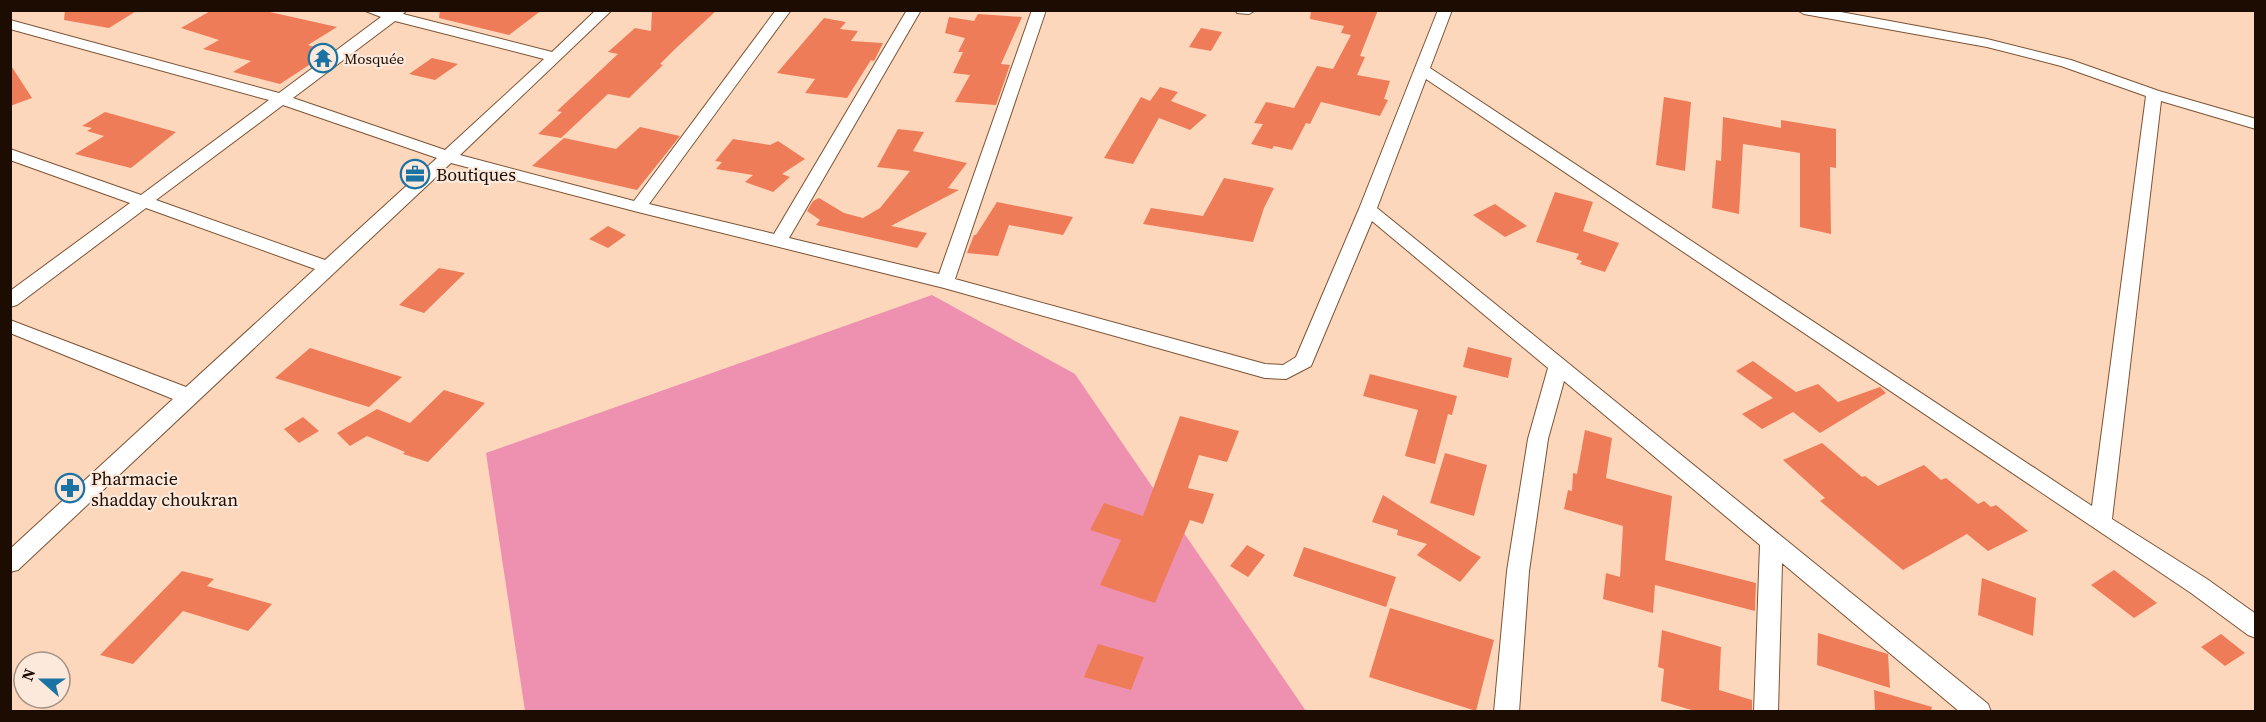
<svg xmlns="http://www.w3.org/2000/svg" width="2266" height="722" viewBox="0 0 2266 722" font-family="'Source Serif 4',serif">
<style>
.green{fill:#ee91b1}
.building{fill:#ef7c58}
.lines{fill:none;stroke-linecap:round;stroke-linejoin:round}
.street-casing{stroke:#7c5334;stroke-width:2}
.street{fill:#fff;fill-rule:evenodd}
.labels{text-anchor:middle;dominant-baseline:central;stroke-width:4.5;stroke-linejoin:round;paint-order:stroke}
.far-poi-label{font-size:15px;fill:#1c0c02;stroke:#fce9db;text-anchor:start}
.poi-label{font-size:18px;fill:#1c0c02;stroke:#fce9db;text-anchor:start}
</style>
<rect width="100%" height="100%" fill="#fdd7bb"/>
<!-- green -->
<path class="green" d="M 932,295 L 1075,374 L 1306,711 L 525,711 L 486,453 Z"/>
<!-- building -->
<path class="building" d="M 65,10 L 138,10 L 109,28 L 64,20 Z
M 212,10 L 261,10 L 337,27 L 308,45 L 329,52 L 280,84 L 233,72 L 251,61 L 203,49 L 219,40 L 181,28 Z
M 440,10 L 542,10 L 509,35 L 439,18 Z
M 652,10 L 717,10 L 675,49 L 660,64 L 663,65 L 629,98 L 608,94 L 561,138 L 538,134 L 562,112 L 557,111 L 618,54 L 608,52 L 635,28 L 651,31 Z
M 1311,10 L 1378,10 L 1360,56 L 1365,57 L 1357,75 L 1390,81 L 1384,99 L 1388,100 L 1380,116 L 1321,102 L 1310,124 L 1306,123 L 1292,150 L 1274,146 L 1272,149 L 1251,144 L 1263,124 L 1254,123 L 1266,102 L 1294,108 L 1317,66 L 1333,69 L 1351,35 L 1341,33 L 1344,26 L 1310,19 Z
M 978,14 L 1022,17 L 1001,64 L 1010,65 L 996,105 L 955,102 L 970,75 L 953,73 L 963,52 L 958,52 L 965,38 L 945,33 L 949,17 L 974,21 Z
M 824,18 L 846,22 L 840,29 L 858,31 L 851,41 L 883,43 L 874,61 L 871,60 L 847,98 L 805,93 L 815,79 L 777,73 Z
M 1201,28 L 1222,32 L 1211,51 L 1189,47 Z
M 432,58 L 458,64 L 435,80 L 409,74 Z
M 10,64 L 32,98 L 10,106 Z
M 1160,87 L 1178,92 L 1171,101 L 1207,115 L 1190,130 L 1159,118 L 1133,164 L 1104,158 L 1141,97 L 1150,101 Z
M 1664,97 L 1691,102 L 1685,171 L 1656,165 Z
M 105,112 L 176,132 L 131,168 L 75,154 L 104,136 L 87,131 L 92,128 L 82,126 Z
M 1723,117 L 1781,128 L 1781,120 L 1836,129 L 1836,168 L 1830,167 L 1831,234 L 1800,227 L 1800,153 L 1743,144 L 1739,214 L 1712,208 L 1716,160 L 1721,161 Z
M 640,127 L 680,136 L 637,190 L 532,166 L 564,138 L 616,149 Z
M 898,129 L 924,132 L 913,151 L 967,163 L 948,188 L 959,190 L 891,226 L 927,233 L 917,248 L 816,225 L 820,220 L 807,211 L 813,201 L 819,198 L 844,213 L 863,218 L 880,208 L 910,171 L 877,167 Z
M 733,139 L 770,145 L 778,141 L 805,159 L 782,174 L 790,177 L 773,192 L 745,182 L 753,175 L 716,169 L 722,162 L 715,161 Z
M 1224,178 L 1274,188 L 1264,208 L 1253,242 L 1143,224 L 1151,208 L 1203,216 Z
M 1555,192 L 1593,202 L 1583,231 L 1619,243 L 1605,272 L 1580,264 L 1582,261 L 1576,259 L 1579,254 L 1536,242 Z
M 997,202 L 1073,217 L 1063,235 L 1009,225 L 998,256 L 967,253 L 974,235 L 976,235 Z
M 1495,204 L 1527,226 L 1505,237 L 1473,215 Z
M 608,226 L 626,235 L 608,248 L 589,239 Z
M 439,268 L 465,273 L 424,313 L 399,305 Z
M 1468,347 L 1512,358 L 1508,378 L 1463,367 Z
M 310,348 L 402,377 L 369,407 L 275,378 Z
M 1753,361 L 1796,392 L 1818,384 L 1838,402 L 1880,387 L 1886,393 L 1820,433 L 1793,412 L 1762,429 L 1742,414 L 1773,398 L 1736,371 Z
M 1370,374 L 1457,396 L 1452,415 L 1448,414 L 1435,464 L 1405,456 L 1418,410 L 1363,396 Z
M 444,390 L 485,403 L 428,462 L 403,454 L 405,452 L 367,436 L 350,446 L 337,433 L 377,409 L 410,423 Z
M 1180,416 L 1239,431 L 1227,462 L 1199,455 L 1188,488 L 1214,494 L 1203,524 L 1190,520 L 1155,603 L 1100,585 L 1121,540 L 1090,530 L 1104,503 L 1143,516 Z
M 303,417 L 319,431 L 299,443 L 284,429 Z
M 1585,430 L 1612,438 L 1606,478 L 1672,496 L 1665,560 L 1756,583 L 1755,611 L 1655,585 L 1653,613 L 1603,599 L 1606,573 L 1620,577 L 1623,526 L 1564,509 L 1568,490 L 1572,491 L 1573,473 L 1577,474 Z
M 1822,443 L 1862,477 L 1865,476 L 1878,486 L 1924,465 L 1941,480 L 1946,478 L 1978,504 L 1984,501 L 1991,507 L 1996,505 L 2028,531 L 1988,551 L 1967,534 L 1903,570 L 1820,501 L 1825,498 L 1783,460 Z
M 1445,453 L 1487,465 L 1474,516 L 1430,503 Z
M 1383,495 L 1472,552 L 1481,557 L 1460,582 L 1417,555 L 1427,544 L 1397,535 L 1398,530 L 1372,522 Z
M 1247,545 L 1265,555 L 1248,577 L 1230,566 Z
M 1304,547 L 1396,577 L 1386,607 L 1293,576 Z
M 2114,570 L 2157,603 L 2134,618 L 2091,585 Z
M 182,571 L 214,579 L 207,586 L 272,604 L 248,631 L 183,611 L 133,664 L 100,655 Z
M 1982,578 L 2036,598 L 2033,636 L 1978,615 Z
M 1390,608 L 1494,640 L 1476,711 L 1369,677 Z
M 1662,630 L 1721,647 L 1719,690 L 1752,700 L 1752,711 L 1695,711 L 1661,701 L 1664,669 L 1658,667 Z
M 1818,633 L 1888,654 L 1890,688 L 1817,665 Z
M 2221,634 L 2245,653 L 2225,666 L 2201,647 Z
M 1098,644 L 1144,657 L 1131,690 L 1084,677 Z
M 1874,690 L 1932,707 L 1931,711 L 1875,711 Z"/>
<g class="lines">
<!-- street casing -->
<g class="street-casing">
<path id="street" d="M 363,10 L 407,10 L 403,14 L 552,52 L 596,10 L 612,10 L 460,155 L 634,201 L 776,10 L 791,10 L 649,204 L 774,234 L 907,10 L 921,10 L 789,238 L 939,274 L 1032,10 L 1046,10 L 955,279 L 1265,364 L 1283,365 L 1296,357 L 1359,209 L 1438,10 L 1452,10 L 1430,68 L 2092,506 L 2146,96 L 2061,66 L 1987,47 L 1804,14 L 1797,10 L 1830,10 L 1987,39 L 2071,60 L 2159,91 L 2256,119 L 2256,129 L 2161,101 L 2112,519 L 2207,579 L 2256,614 L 2256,638 L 2248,635 L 2191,593 L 1426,79 L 1377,208 L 1988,704 L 1991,712 L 1960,712 L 1782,563 L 1778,712 L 1754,712 L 1760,545 L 1564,381 L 1548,439 L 1529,571 L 1519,712 L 1494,712 L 1507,571 L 1528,439 L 1548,368 L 1372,221 L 1311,366 L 1286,379 L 1265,378 L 944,288 L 638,212 L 451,163 L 18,570 L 10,572 L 10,549 L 173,399 L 10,333 L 10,320 L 186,387 L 315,269 L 146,208 L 17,305 L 10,307 L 10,291 L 130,203 L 10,160 L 10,149 L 141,195 L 269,100 L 10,29 L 10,20 L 279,93 L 381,17 ZM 395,21 L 544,59 L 445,150 L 293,98 ZM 283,105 L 437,158 L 325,260 L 156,200 Z
M 1235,10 L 1256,10 L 1249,14 L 1237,13 Z"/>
</g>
<!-- street -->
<use href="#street" class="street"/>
</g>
<!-- icons -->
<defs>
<g id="temple-ring" transform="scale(1.5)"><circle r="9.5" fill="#fce9db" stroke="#1a73a2" stroke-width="1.5"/><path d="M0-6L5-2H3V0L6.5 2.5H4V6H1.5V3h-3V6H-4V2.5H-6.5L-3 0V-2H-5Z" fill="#1a73a2"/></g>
<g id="office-ring" transform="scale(1.5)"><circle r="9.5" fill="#fce9db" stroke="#1a73a2" stroke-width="1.5"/><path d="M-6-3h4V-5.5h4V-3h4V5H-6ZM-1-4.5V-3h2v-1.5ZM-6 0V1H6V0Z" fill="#1a73a2"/></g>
<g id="pharmacy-ring" transform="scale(1.5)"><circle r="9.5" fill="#fce9db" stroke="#1a73a2" stroke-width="1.5"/><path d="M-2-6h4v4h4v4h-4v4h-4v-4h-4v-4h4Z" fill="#1a73a2"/></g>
</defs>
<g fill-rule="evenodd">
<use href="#temple-ring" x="323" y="58"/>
<use href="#office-ring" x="415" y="174"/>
<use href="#pharmacy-ring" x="70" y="488"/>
</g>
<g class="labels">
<!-- far-poi labels -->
<g class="far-poi-label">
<text x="344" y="58">Mosquée</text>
</g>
<!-- poi labels -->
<g class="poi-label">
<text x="436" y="174">Boutiques</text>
<text x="91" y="478">Pharmacie<tspan x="91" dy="21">shadday choukran</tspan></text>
</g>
</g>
<!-- border -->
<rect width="2266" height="722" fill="none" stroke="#1c0c02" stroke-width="24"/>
<!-- north arrow -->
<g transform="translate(42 680) rotate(291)"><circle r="28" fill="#fce9db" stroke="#a29184" stroke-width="1.5"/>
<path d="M0-4.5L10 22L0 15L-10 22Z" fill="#1a73a2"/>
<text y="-9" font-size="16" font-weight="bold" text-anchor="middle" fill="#1c0c02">N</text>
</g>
</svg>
